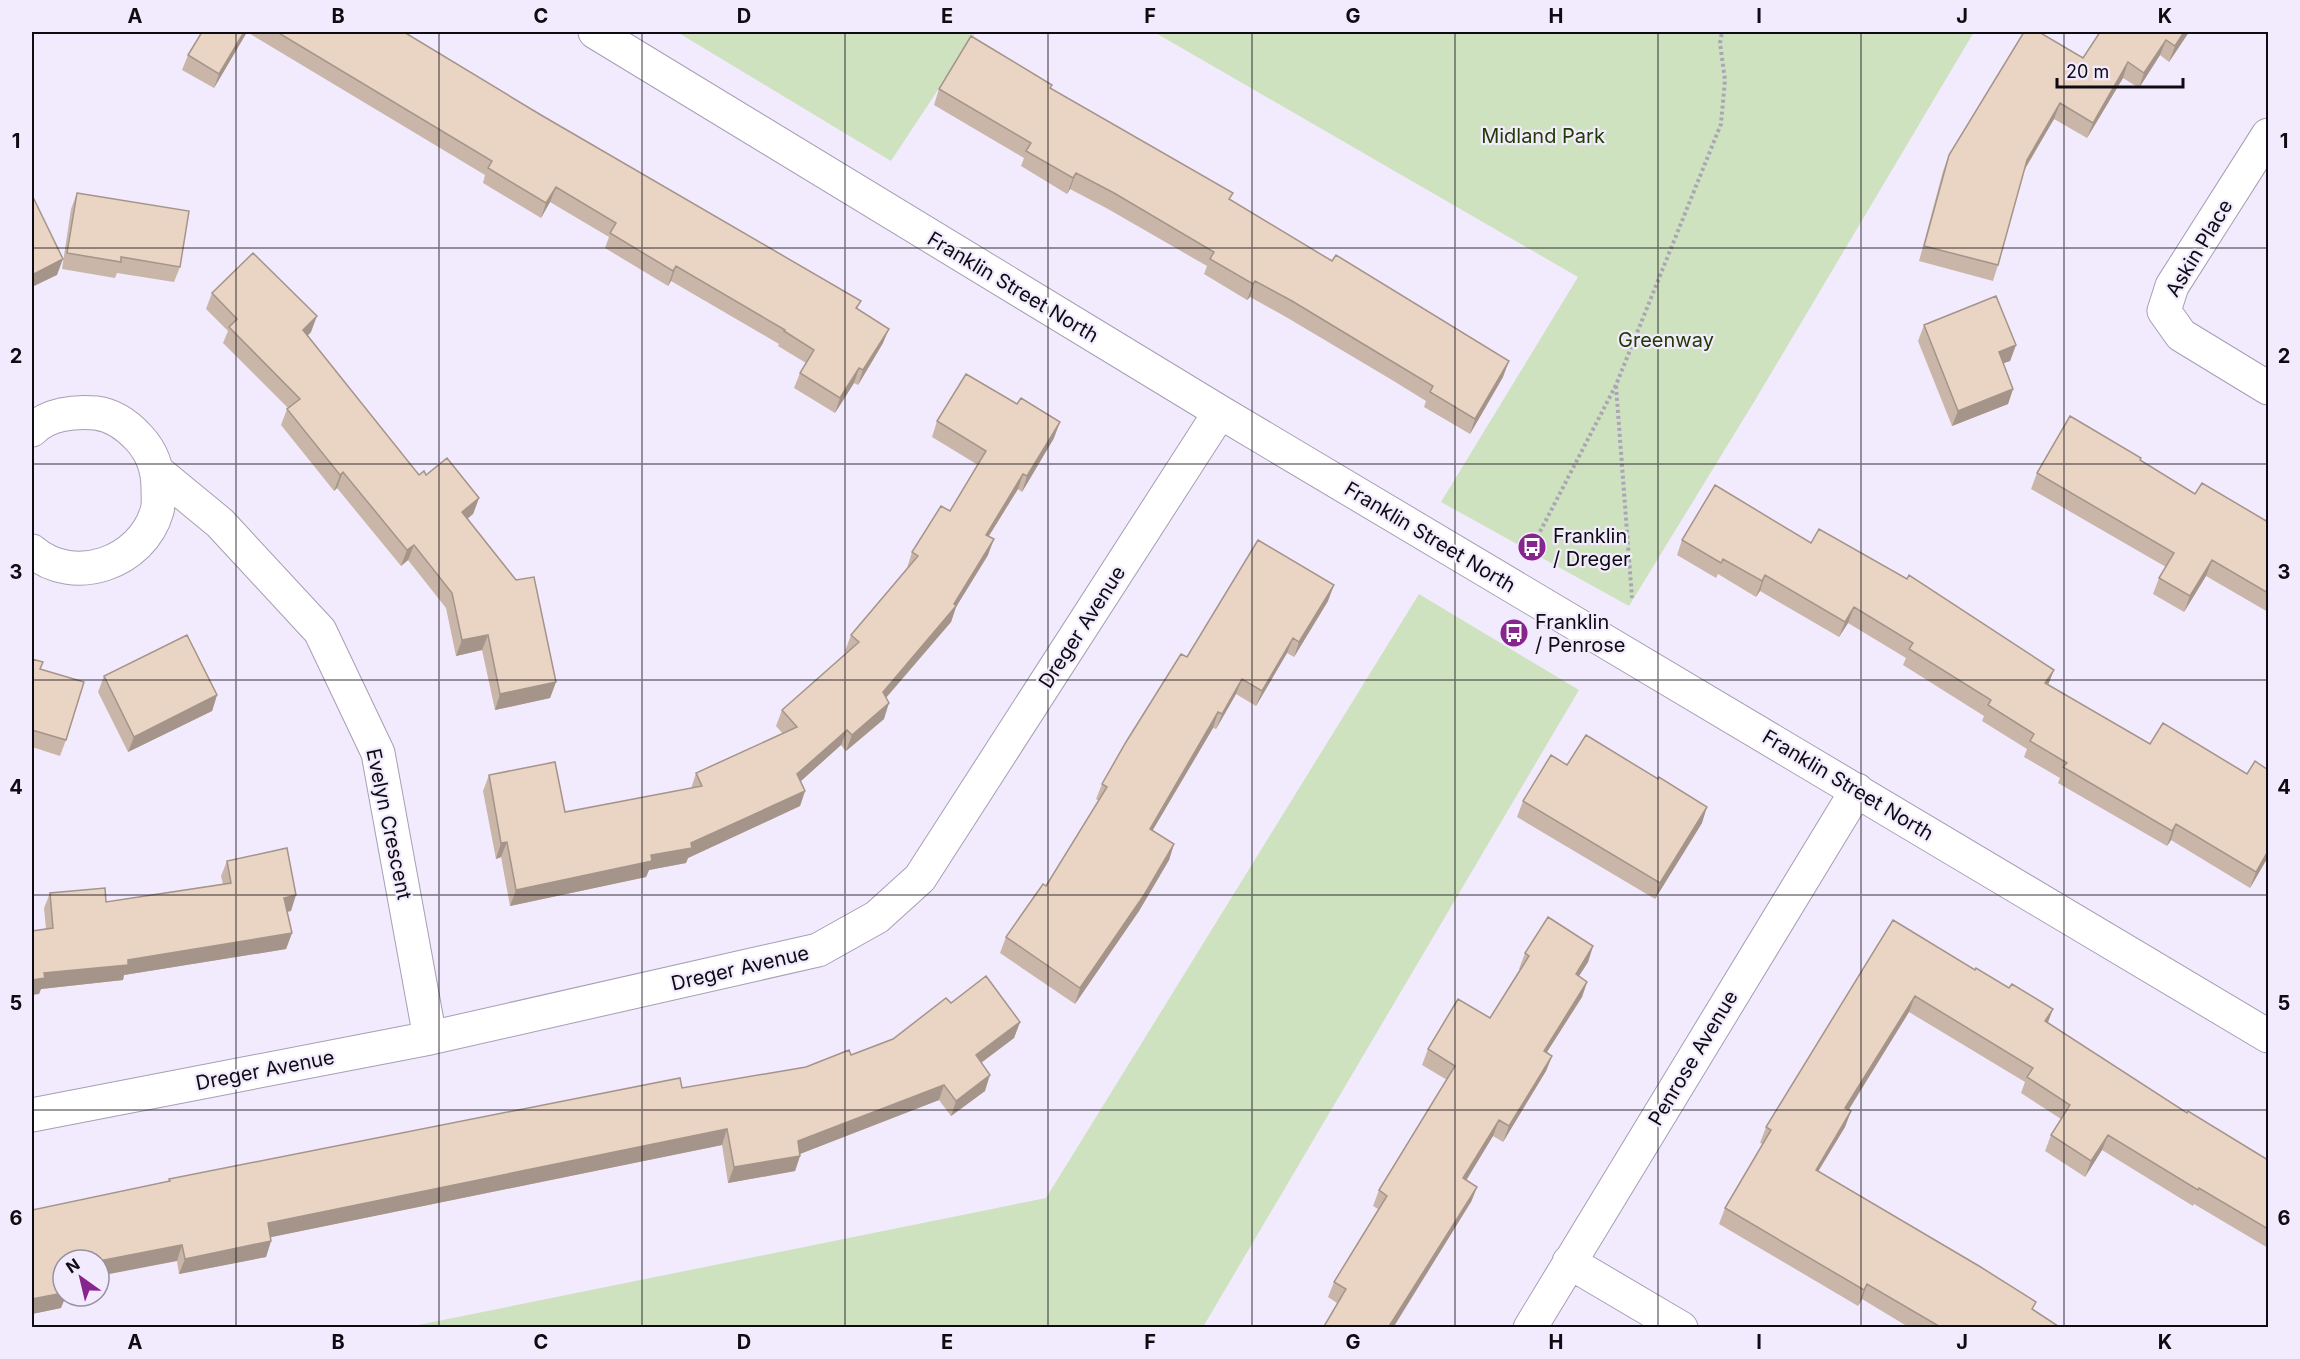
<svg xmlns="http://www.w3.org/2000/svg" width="2300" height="1359" viewBox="0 0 2300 1359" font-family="Inter,sans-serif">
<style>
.green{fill:#cee2bf}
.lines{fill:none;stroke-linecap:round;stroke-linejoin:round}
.minor-casing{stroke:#a69eb4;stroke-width:35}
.path{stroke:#aba6b5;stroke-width:4;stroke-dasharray:3 3;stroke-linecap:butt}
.minor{stroke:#fff;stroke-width:33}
.wall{fill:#c9b6a9}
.shaded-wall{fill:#a49489}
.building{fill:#ead4c4;stroke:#a49489;stroke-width:1.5}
.grid{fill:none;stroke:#0e0b12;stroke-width:1.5;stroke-opacity:0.55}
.labels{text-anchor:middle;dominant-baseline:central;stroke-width:4.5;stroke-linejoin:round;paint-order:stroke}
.park-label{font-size:20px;fill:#223b03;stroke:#f2ebfe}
.street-label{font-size:20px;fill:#0e0b12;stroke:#f2ebfe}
.poi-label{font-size:20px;fill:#0e0b12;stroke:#f2ebfe;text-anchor:start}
.neatline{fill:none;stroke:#0e0b12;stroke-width:2}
.grid-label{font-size:20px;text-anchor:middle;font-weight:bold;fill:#0e0b12}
</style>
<rect width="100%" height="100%" fill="#f2ebfe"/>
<!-- green -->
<path class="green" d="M 677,32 L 976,32 L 891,161 Z
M 1154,32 L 1974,32 L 1757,397 L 1629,606 L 1441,502 L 1578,277 Z
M 1419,594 L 1579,690 L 1203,1327 L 408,1327 L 1046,1198 Z"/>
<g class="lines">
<!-- minor casing -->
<g class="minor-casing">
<path id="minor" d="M 595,32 L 1220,412 L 2268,1036
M 2268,135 L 2172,286 L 2164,311 L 2181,335 L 2268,388
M 32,430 C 48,414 74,411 96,413 C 113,415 128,426 139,438 C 152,452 158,468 158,488 C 158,495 159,504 157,511 C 142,563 74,587 32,551
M 158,472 L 220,523 L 320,631 L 378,753 L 430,1038
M 32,1115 L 430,1038 L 818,950 L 877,917 L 920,878 L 1220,412
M 1569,1262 L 1681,1328
M 1530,1328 L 1857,790"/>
</g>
<!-- path -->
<path class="path" d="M 1616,386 L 1632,598
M 1529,553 L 1616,385 L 1721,124 L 1725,80 L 1720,43 L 1722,32"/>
<!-- minor -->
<use href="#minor" class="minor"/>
</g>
<!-- wall -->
<path class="wall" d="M 202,32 L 247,32 L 214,88 L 182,70 L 188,55 Z
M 247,32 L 404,32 L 541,115 L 861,301 L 857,309 L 883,343 L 858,385 L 854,383 L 835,413 L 794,388 L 800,373 L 806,363 L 778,346 L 779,344 L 671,281 L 668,286 L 605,248 L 609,237 L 550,202 L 541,218 L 483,183 L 485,175 Z
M 2100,32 L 2189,32 L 2169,62 L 2160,55 L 2139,88 L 2123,78 L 2087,138 L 2054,119 L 2024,171 L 1998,265 L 1993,281 L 1919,261 L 1943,171 L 1949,155 L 2083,58 Z
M 1052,85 L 1050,88 L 1230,200 L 1503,377 L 1470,434 L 1424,407 L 1426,401 L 1392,380 L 1286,317 L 1250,297 L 1247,300 L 1204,274 L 1207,266 L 1108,209 L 1070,189 L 1067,194 L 1021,166 L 1024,158 L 934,105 L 939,89 Z
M 77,193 L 180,267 L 174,282 L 117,273 L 115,278 L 62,269 L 71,209 Z
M 212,293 L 311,332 L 307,336 L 419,475 L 426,475 L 479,498 L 473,514 L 467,519 L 556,682 L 550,698 L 495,710 L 482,650 L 456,656 L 446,608 L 408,560 L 401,566 L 337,488 L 334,491 L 281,425 L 287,409 L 288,408 L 223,343 L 228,331 L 206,309 Z
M 1924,325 L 2016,345 L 2010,361 L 2003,363 L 2013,389 L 2008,404 L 1952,426 L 1918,341 Z
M 937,421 L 1054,438 L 1022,492 L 1018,489 L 989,536 L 988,555 L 956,607 L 951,622 L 886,698 L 884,719 L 846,751 L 841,745 L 801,781 L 805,791 L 800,806 L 688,858 L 686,863 L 649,870 L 646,877 L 510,906 L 501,857 L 496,859 L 483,791 L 489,775 L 565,812 L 691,789 L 696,773 L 783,734 L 776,726 L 782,710 L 847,653 L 845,651 L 851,635 L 907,568 L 912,552 L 950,511 L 978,465 L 932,437 Z
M 2141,458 L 2140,461 L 2195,494 L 2268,522 L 2268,612 L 2206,576 L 2184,612 L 2153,594 L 2159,578 L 2166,567 L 2031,489 L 2037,473 Z
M 1682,540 L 1811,543 L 2054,670 L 2048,684 L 2268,857 L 2250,888 L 2171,840 L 2167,846 L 2058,783 L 2060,778 L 2024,757 L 2027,749 L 1982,721 L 1984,716 L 1903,665 L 1906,658 L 1848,623 L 1839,637 L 1760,591 L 1756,597 L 1718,574 L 1716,578 L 1677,555 Z
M 1328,601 L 1294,657 L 1287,653 L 1256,706 L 1236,694 L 1216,729 L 1213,728 L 1152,831 L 1174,844 L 1169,860 L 1139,911 L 1075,1004 L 1000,953 L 1006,937 L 1046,886 L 1099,801 L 1096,799 L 1102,784 L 1187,657 Z
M 32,659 L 40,669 L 66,740 L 60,756 L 32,747 Z
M 104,676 L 217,695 L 212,711 L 128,752 L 98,692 Z
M 1567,765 L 1702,823 L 1655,899 L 1517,817 L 1523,801 Z
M 227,861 L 291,911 L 287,912 L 292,933 L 286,949 L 124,975 L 123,980 L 41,989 L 39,994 L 46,929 L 44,908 L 50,893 L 106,902 L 223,884 L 221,876 Z
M 1893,920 L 2048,1023 L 2187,1113 L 2268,1160 L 2268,1248 L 2194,1204 L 2193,1206 L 2102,1150 L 2085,1177 L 2045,1151 L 2051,1135 L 2061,1119 L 2021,1093 L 2025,1082 L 1909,1012 L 1848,1110 L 1851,1111 L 1845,1127 L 1818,1171 L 2061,1328 L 1910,1328 L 1862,1299 L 1858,1306 L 1719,1224 L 1725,1208 L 1763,1144 L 1760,1143 L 1766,1127 Z
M 1593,946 L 1588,962 L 1579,976 L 1587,982 L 1582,997 L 1547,1052 L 1552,1056 L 1546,1071 L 1503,1142 L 1493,1136 L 1466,1180 L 1477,1187 L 1471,1202 L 1337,1303 L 1328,1297 L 1334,1282 L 1378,1209 L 1373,1206 L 1379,1190 L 1447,1080 L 1422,1065 L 1428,1049 L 1490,1018 L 1520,969 L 1519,969 L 1525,953 Z
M 951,1003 L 1020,1022 L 1014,1038 L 981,1063 L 985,1091 L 951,1116 L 939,1100 L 800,1154 L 800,1156 L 795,1171 L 728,1183 L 722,1145 L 271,1237 L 271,1241 L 266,1257 L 179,1274 L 177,1261 L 63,1260 L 61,1308 L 32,1314 L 32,1210 L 168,1182 L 169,1179 L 682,1088 L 806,1067 L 851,1055 L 893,1039 Z"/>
<!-- shaded-wall -->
<path class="shaded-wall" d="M 244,32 L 247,32 L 214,88 L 219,74 Z
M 2184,32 L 2189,32 L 2169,62 L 2175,46 Z
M 2166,40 L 2160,55 L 2139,88 L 2144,73 Z
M 2128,62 L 2123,78 L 2087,138 L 2093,123 Z
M 2060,103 L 2054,119 L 2021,175 L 2027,160 Z
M 1076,173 L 1070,189 L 1067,194 L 1073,178 Z
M 556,187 L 550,202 L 541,218 L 546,203 Z
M 63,259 L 57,275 L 32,287 L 32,275 Z
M 676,266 L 671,281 L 668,286 L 673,271 Z
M 1255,281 L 1250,297 L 1247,300 L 1253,284 Z
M 317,316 L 311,332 L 297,346 L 303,330 Z
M 889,329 L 883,343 L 858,385 L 863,370 Z
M 2016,345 L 2010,361 L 1993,367 L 1999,352 Z
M 1509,361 L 1503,377 L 1470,434 L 1475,419 Z
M 859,368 L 854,383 L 835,413 L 840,398 Z
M 2013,389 L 2008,404 L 1952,426 L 1958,411 Z
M 1060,422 L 1054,438 L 1022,492 L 1027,476 Z
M 343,472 L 337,488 L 334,491 L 340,475 Z
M 1023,474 L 1018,489 L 980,550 L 986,535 Z
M 479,498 L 473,514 L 456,528 L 462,512 Z
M 994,539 L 988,555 L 956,607 L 951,622 L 877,708 L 883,692 L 954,604 Z
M 414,545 L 408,560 L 401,566 L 407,550 Z
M 2212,560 L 2206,576 L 2184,612 L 2190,596 Z
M 1765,575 L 1760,591 L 1756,597 L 1762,581 Z
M 1334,585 L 1328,601 L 1294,657 L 1299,642 Z
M 1854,607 L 1848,623 L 1839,637 L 1845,622 Z
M 488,635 L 482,650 L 456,656 L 462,640 Z
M 1293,638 L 1287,653 L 1256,706 L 1262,691 Z
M 2054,670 L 2048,685 L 2045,683 Z
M 1242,679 L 1236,694 L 1216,729 L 1222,714 Z
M 556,682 L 550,698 L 495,710 L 500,694 Z
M 217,695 L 212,711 L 128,752 L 134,737 Z
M 889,703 L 884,719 L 846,751 L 852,735 Z
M 1218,712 L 1213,728 L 1144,845 L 1150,829 Z
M 847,730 L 841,745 L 792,789 L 797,774 Z
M 805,791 L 800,806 L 688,858 L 686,863 L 649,870 L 646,877 L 510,906 L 516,890 L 691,843 Z
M 1707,807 L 1702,823 L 1655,899 L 1660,883 Z
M 2176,824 L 2171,840 L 2167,846 L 2172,831 Z
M 507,842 L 501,857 L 496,859 L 501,843 Z
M 1174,844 L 1169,860 L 1139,911 L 1075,1004 L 1080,988 Z
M 2268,851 L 2268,857 L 2250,888 L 2256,872 Z
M 296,895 L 291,911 L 278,913 L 284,898 Z
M 292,933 L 286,949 L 124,975 L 123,980 L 41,989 L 39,994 L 32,995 L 32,980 L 44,973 Z
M 1593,946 L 1588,962 L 1570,990 L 1576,974 Z
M 1587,982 L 1582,997 L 1538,1066 L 1544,1051 Z
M 1915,996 L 1909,1012 L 1840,1124 L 1845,1108 Z
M 2053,1009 L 2047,1025 L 2045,1021 Z
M 1020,1022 L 1014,1038 L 970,1071 L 976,1055 Z
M 1552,1056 L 1546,1071 L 1503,1142 L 1509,1126 Z
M 990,1075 L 985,1091 L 951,1116 L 956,1101 Z
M 944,1085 L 939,1100 L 792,1157 L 798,1141 Z
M 1851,1111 L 1845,1127 L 1810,1185 L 1816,1170 Z
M 1499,1120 L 1493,1136 L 1458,1194 L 1463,1178 Z
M 727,1129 L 722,1145 L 262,1239 L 268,1223 Z
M 2108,1135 L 2102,1150 L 2085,1177 L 2091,1161 Z
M 800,1156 L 795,1171 L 728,1183 L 734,1167 Z
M 1477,1187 L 1471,1202 L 1393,1328 L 1388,1328 Z
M 271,1241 L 266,1257 L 179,1274 L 185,1259 Z
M 182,1245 L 177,1261 L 99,1276 L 99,1261 Z
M 1867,1284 L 1862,1299 L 1858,1306 L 1864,1290 Z
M 63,1293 L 63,1296 L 66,1296 L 61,1308 L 32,1314 L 32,1299 Z"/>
<!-- building -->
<path class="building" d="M 202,32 L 244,32 L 219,74 L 188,55 Z
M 277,32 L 404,32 L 541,115 L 861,301 L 856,308 L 889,329 L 863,370 L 859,368 L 840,398 L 800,373 L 814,350 L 784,331 L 785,330 L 676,266 L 673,271 L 610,233 L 616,223 L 556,187 L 546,203 L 488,168 L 492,161 Z
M 2024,32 L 2039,32 L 2083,58 L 2100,32 L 2184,32 L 2175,46 L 2166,40 L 2144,73 L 2128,62 L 2093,123 L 2060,103 L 2027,160 L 1998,265 L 1924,246 L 1949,155 Z
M 971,36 L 1052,85 L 1050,88 L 1233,193 L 1229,199 L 1332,261 L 1336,255 L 1509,361 L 1475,419 L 1430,392 L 1433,386 L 1398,365 L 1292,301 L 1255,281 L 1253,284 L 1210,259 L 1214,252 L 1114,193 L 1076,173 L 1073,178 L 1026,151 L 1031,143 L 939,89 Z
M 77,193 L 189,211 L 180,267 L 121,257 L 121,262 L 67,253 Z
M 32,195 L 63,259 L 32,275 Z
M 253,253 L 317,316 L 303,330 L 419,475 L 424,471 L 426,475 L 447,458 L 479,498 L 462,512 L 516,580 L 534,577 L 556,682 L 500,694 L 488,635 L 462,640 L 452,593 L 414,545 L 407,550 L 343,472 L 340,475 L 287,409 L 300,399 L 229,327 L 237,319 L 212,293 Z
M 1996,296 L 2016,345 L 1999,352 L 2013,389 L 1958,411 L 1924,325 Z
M 966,374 L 1017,404 L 1021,398 L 1060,422 L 1027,476 L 1023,474 L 986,535 L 994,539 L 954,604 L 956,606 L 883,692 L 889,703 L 852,735 L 847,730 L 797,774 L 805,791 L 691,843 L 692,848 L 651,855 L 652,861 L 516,890 L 507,842 L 501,843 L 489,775 L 555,762 L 565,812 L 702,786 L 696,773 L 797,727 L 782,710 L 859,642 L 851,635 L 918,556 L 912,552 L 941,506 L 950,511 L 986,451 L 937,421 Z
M 2070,416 L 2141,458 L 2140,460 L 2195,494 L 2202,483 L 2268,522 L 2268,593 L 2212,560 L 2190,596 L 2159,578 L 2174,553 L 2037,473 Z
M 1715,485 L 1811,543 L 1819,529 L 1907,579 L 1909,575 L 2054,670 L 2045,683 L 2150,744 L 2163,723 L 2247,774 L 2255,761 L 2268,770 L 2268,851 L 2256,872 L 2176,824 L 2172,831 L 2063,767 L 2067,763 L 2030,741 L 2034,734 L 1988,705 L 1991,700 L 1909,649 L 1913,643 L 1854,607 L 1845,622 L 1765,575 L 1762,581 L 1723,559 L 1721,563 L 1682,540 Z
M 1258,540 L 1334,585 L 1299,642 L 1293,638 L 1262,691 L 1242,679 L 1222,714 L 1218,712 L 1150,829 L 1174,844 L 1144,895 L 1080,988 L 1006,937 L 1043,884 L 1046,886 L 1107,787 L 1102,784 L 1126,742 L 1181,654 L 1187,657 Z
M 187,635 L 217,695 L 134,737 L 104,676 Z
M 32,659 L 43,662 L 40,669 L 84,682 L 66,740 L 32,730 Z
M 1586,735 L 1658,779 L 1659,777 L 1707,807 L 1660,883 L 1523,801 L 1551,755 L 1567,765 Z
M 287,848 L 296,895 L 284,898 L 292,933 L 128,960 L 128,965 L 44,973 L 45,978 L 32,980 L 32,931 L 53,928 L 50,893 L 105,888 L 106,902 L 231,883 L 227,861 Z
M 1548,917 L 1593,946 L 1576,974 L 1587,982 L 1544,1051 L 1552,1056 L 1509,1126 L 1499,1120 L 1463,1178 L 1477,1187 L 1388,1328 L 1323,1328 L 1346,1289 L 1334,1282 L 1387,1196 L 1379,1190 L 1455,1066 L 1428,1049 L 1458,999 L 1490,1018 L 1529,956 L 1525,953 Z
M 1893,920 L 1975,970 L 1976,968 L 2009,988 L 2012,984 L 2053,1009 L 2045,1021 L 2187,1113 L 2188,1111 L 2268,1160 L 2268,1229 L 2199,1188 L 2198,1190 L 2108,1135 L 2091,1161 L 2051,1135 L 2070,1105 L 2027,1077 L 2033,1068 L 1915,996 L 1845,1108 L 1851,1111 L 1816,1170 L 1979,1266 L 2036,1302 L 2032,1309 L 2061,1328 L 1942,1328 L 1867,1284 L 1864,1290 L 1725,1208 L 1771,1130 L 1766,1127 Z
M 986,976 L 1020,1022 L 976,1055 L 990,1075 L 956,1101 L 944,1085 L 798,1141 L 800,1156 L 734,1167 L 727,1129 L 268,1223 L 271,1241 L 185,1259 L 182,1245 L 99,1261 L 99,1260 L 63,1260 L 63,1293 L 32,1299 L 32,1210 L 170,1181 L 169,1179 L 680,1078 L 682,1088 L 806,1067 L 849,1050 L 851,1055 L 893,1039 L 946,998 L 951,1003 Z"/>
<!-- grid -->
<path class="grid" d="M 236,32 L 236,1328M 439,32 L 439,1328M 642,32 L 642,1328M 845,32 L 845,1328M 1048,32 L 1048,1328M 1252,32 L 1252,1328M 1455,32 L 1455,1328M 1658,32 L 1658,1328M 1861,32 L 1861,1328M 2064,32 L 2064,1328M 32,248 L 2268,248M 32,464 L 2268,464M 32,680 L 2268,680M 32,895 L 2268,895M 32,1110 L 2268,1110"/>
<!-- icons -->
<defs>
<g id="bus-disc" transform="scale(1.5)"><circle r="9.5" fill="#87258f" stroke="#f2ebfe"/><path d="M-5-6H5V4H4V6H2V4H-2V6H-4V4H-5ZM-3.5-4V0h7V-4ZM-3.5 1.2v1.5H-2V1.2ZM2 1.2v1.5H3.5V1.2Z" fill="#fff"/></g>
</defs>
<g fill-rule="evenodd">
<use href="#bus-disc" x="1532" y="547"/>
<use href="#bus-disc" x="1514" y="633"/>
</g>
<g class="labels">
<!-- park labels -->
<g class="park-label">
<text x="1543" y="136">Midland Park</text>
<text x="1666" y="340">Greenway</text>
</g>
<!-- street labels -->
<g class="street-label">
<text transform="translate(2199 248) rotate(-59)">Askin Place</text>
<text transform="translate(1013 287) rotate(31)">Franklin Street North</text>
<text transform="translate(1430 537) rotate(31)">Franklin Street North</text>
<text transform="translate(1082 627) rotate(-57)">Dreger Avenue</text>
<text transform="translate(1848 785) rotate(31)">Franklin Street North</text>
<text transform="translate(389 824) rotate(78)">Evelyn Crescent</text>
<text transform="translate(740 968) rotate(-13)">Dreger Avenue</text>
<text transform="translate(1693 1058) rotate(-59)">Penrose Avenue</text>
<text transform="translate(265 1070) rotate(-11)">Dreger Avenue</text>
</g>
<!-- poi labels -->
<g class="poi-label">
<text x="1553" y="536">Franklin<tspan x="1553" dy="23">/ Dreger</tspan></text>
<text x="1535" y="622">Franklin<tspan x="1535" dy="23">/ Penrose</tspan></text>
</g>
</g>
<!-- border -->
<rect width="2300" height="1359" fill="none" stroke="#f2ebfe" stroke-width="66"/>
<!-- north arrow -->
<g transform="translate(81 1278) rotate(326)"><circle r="28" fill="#f2ebfe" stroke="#9791a0" stroke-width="1.5"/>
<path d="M0-4.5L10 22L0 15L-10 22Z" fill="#87258f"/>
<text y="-9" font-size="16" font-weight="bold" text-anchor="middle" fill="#0e0b12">N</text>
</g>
<!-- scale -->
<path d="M2057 78v9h126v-9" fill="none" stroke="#0e0b12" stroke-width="3"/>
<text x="2066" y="78" font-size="18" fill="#0e0b12" stroke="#f2ebfe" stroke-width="4.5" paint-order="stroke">20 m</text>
<rect x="33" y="33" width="2234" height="1293" class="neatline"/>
<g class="grid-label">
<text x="135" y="23">A</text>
<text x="338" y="23">B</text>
<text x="541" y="23">C</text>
<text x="744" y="23">D</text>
<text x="947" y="23">E</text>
<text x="1150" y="23">F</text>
<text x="1353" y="23">G</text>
<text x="1556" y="23">H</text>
<text x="1759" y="23">I</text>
<text x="1962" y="23">J</text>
<text x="2165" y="23">K</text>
<text x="16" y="148">1</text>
<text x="2284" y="148">1</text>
<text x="16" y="363">2</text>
<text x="2284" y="363">2</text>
<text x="16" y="579">3</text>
<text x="2284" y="579">3</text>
<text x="16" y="794">4</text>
<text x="2284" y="794">4</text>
<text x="16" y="1010">5</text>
<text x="2284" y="1010">5</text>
<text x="16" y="1225">6</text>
<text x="2284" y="1225">6</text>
<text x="135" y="1349">A</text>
<text x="338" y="1349">B</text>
<text x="541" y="1349">C</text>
<text x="744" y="1349">D</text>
<text x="947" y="1349">E</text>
<text x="1150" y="1349">F</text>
<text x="1353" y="1349">G</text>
<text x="1556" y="1349">H</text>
<text x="1759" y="1349">I</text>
<text x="1962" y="1349">J</text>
<text x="2165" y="1349">K</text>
</g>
</svg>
